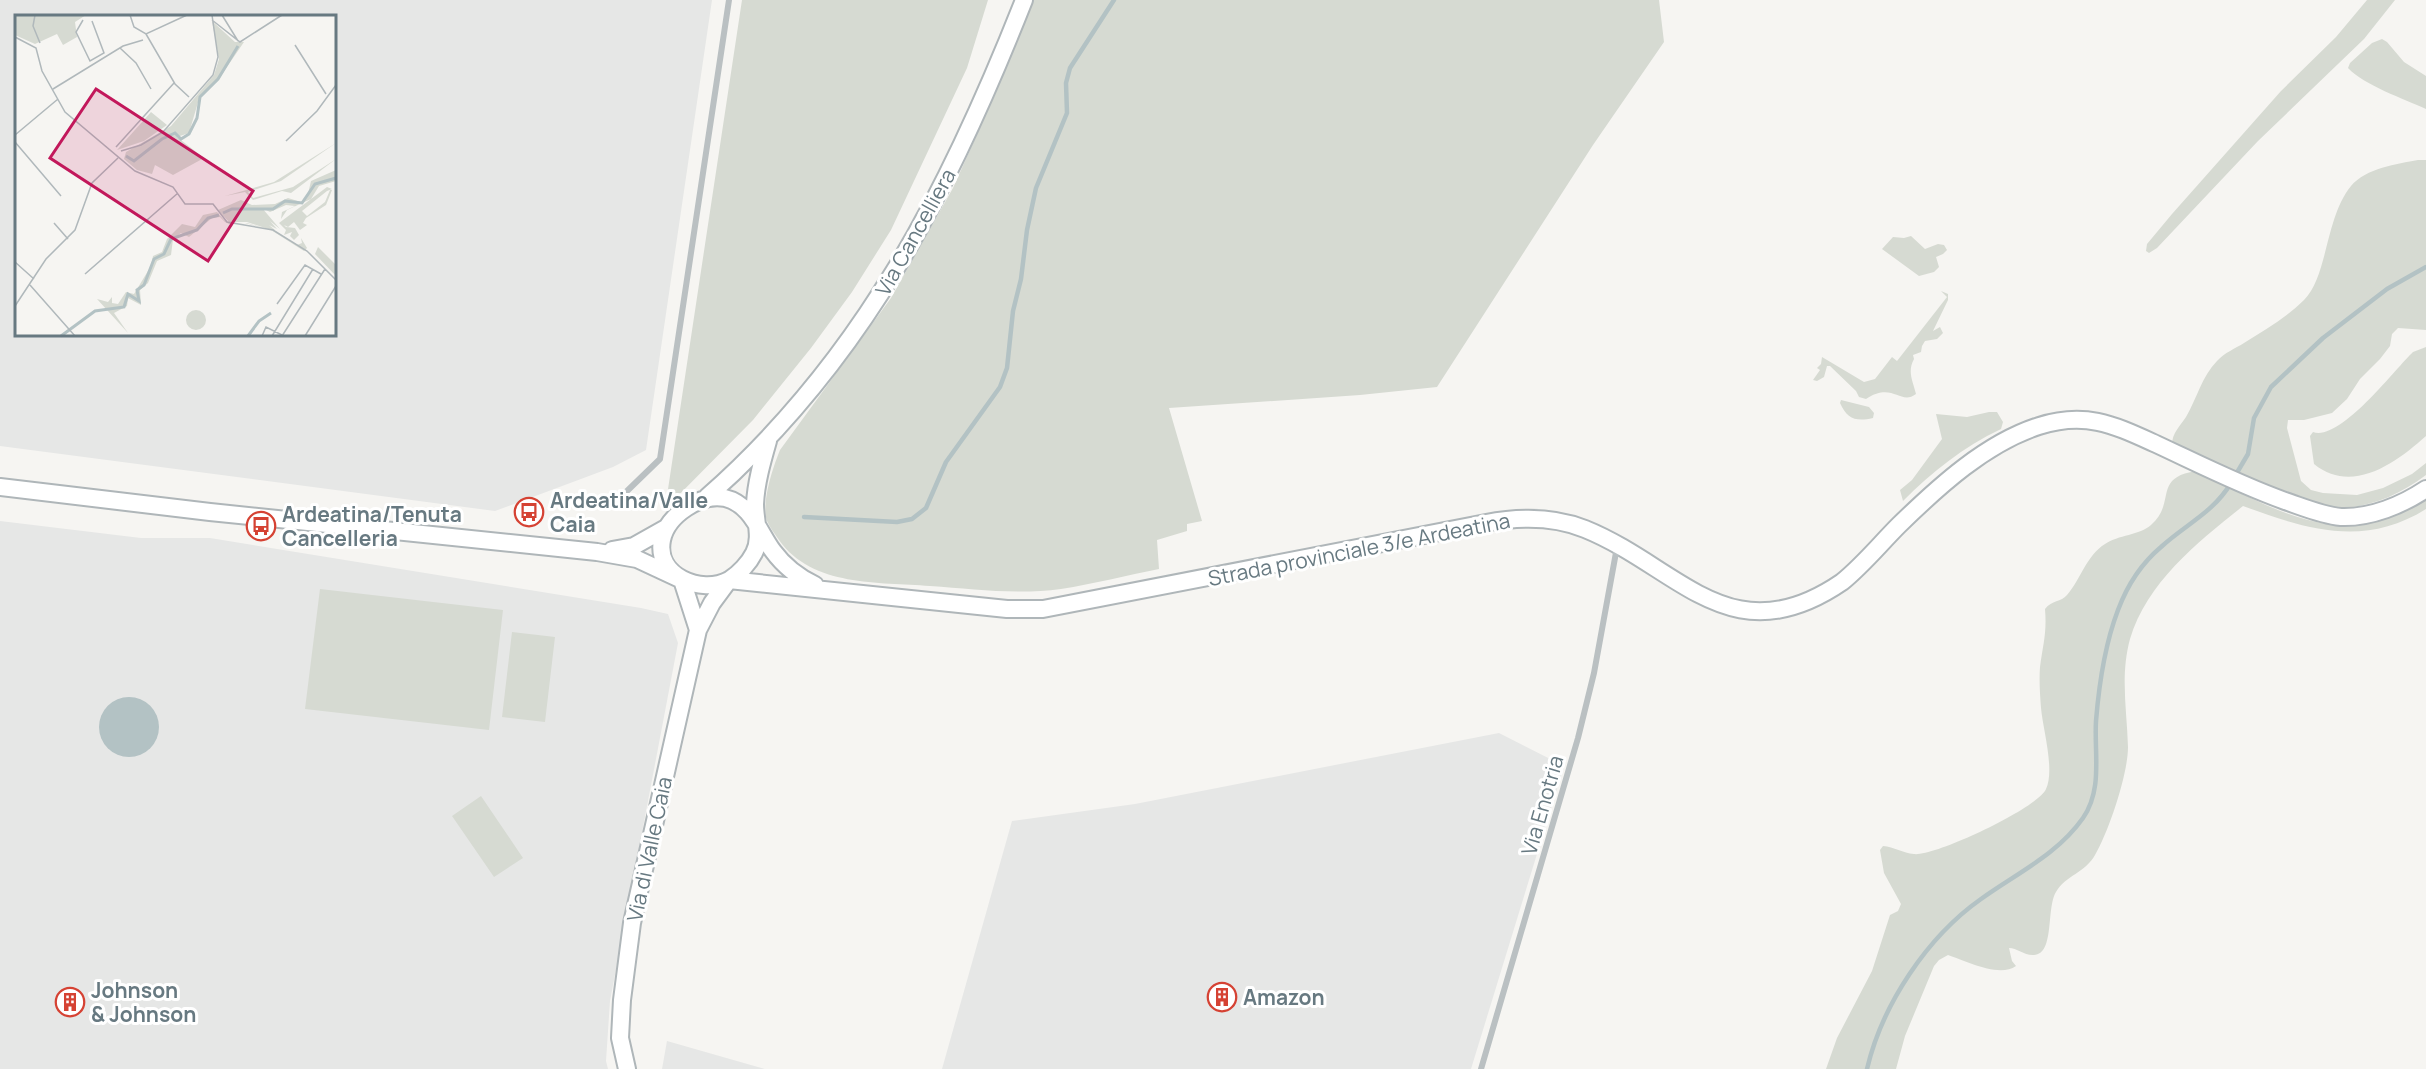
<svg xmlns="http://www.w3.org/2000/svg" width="2426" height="1069" viewBox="0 0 2426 1069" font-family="Manrope,sans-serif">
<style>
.built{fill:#e6e7e6;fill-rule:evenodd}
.green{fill:#d6dad2}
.water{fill:#b3c2c4}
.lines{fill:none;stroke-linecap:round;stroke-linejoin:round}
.stream{stroke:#b3c2c4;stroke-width:4.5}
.secondary-casing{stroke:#afb6b9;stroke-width:20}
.street{stroke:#bac0c2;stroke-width:6}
.secondary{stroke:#fff;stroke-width:16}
.labels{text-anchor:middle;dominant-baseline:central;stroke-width:6;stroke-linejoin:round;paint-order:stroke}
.street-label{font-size:21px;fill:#677981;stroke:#fff}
.poi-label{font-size:21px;font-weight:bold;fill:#677981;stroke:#fff;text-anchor:start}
.inset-river{fill:none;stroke:#b3c2c4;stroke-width:3}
.inset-road{fill:none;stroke:#b0b8bb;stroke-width:1.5}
.view{fill:#c2185b;fill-opacity:0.15;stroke:#c2185b;stroke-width:3}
.inset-edge{fill:none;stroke:#677981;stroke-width:3}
</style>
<rect width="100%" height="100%" fill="#f6f5f2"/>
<!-- built -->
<path class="built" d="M 0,0 L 712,0 L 646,450 L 613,467 L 495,511 L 0,446 ZM 16,16 L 334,16 L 334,334 L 16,334 Z
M 0,521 L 141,538 L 210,538 L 641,608 L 668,614 L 678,643 L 610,1001 L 606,1061 L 608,1069 L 0,1069 Z
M 1499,733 L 1564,766 L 1471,1069 L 942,1069 L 1012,821 L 1135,804 Z
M 667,1041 L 765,1069 L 662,1069 Z"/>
<!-- green -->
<path class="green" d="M 742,0 L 988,0 L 967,68 L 891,230 L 852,292 L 811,348 L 753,420 L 665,509 Z
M 1031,0 L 1659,0 L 1664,42 L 1593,145 L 1437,387 L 1360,395 L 1169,408 L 1202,521 L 1187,524 L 1187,531 L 1157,540 L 1159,569 C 1127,575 1094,584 1061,589 C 1017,595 974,589 930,586 C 879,582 812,587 779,540 C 775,534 770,528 767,521 C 761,503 773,467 780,450 L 891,298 L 953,188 L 999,85 Z
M 2367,0 L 2395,0 L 2364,39 L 2258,141 L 2157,248 L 2149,253 L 2146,251 L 2147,244 L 2172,214 L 2281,91 L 2336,37 Z
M 2382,39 L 2387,42 L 2404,62 L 2426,76 L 2426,109 C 2404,99 2364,85 2348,68 L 2350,63 L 2372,43 Z
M 2418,160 L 2426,160 L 2426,330 L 2398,328 L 2392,334 L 2390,346 L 2380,359 L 2360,379 L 2347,399 L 2332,413 L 2304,420 L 2288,420 L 2287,428 L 2301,481 L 2311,490 L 2323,493 L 2357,495 L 2383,488 L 2412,474 L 2426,463 L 2426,475 C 2402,493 2376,505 2346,508 C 2305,513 2212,462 2172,445 C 2172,433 2180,426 2186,417 C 2197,398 2202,376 2217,361 C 2224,353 2236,348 2244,343 C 2265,330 2287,317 2304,300 C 2328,276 2325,218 2351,186 C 2366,168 2397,164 2418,160 Z
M 1911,236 L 1925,249 L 1938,244 L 1944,245 L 1947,250 L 1943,254 L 1936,257 L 1939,267 L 1934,272 L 1919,276 L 1882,249 L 1893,237 L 1904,238 Z
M 1941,291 L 1948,294 L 1948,300 L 1933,331 L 1940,327 L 1943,333 L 1937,339 L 1925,341 L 1922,346 L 1921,352 L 1913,355 L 1914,359 C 1907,372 1913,381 1916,394 C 1900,406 1893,381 1866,399 L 1859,397 L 1856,391 L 1830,366 L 1827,366 L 1824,377 L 1817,381 L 1813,380 L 1820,370 L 1817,368 L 1821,364 L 1822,357 L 1864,382 L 1875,379 L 1892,357 L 1897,361 L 1947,297 Z
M 2426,347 L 2426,436 C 2396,463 2352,495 2314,464 L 2310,436 L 2313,432 C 2340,442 2395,369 2413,352 Z
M 1841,400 L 1869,407 L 1874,413 L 1873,418 C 1856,422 1847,419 1840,403 Z
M 1989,412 L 1997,412 L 2003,422 L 2001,429 C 1963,447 1932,472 1903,501 L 1900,490 L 1912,480 L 1942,439 L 1936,414 L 1967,417 Z
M 2196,471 C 2236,490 2312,535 2357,523 C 2380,517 2403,505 2426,496 L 2426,509 C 2364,548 2306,529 2243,506 C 2198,542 2147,582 2130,639 C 2120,676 2127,710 2128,747 C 2128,774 2109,831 2095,855 C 2086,872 2065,876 2056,892 C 2046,908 2055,954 2034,955 C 2025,956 2017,948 2009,948 L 2012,961 L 2016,966 C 1999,978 1966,961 1948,955 L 1939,960 L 1934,966 L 1905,1036 L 1896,1069 L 1826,1069 L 1837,1038 L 1872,971 L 1890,915 L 1898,911 L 1901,904 L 1884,873 L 1880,850 L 1883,846 C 1894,847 1903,853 1914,854 C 1934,857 2038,808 2046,789 C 2055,770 2043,730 2041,708 C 2040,695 2039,680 2040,667 C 2043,644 2047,633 2045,609 C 2052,600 2061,602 2067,595 C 2081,579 2086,556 2105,544 C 2118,535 2140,535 2151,525 C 2177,502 2152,478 2196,471 Z
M 320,589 L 503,610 L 489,730 L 305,709 Z
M 512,632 L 555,637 L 545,722 L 502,717 Z
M 481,796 L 523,858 L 494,877 L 452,816 Z"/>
<!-- water -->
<path class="water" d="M99 727a30 30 0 1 1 60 0a30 30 0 1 1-60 0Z"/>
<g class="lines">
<!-- stream -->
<path class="stream" d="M 2235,476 L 2248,454 L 2254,418 L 2271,387 L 2323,338 L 2387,289 L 2426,267
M 804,517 L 897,522 L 912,519 L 926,508 L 946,462 L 1000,387 L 1007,368 L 1013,311 L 1021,279 L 1027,230 L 1036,188 L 1067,113 L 1066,83 L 1070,68 L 1114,0
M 1867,1069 C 1882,1005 1927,937 1981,899 C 2017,873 2057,855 2083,818 C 2103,789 2094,753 2096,721 C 2099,684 2105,644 2118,610 C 2127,586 2142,563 2161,547 C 2186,524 2213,513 2231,483"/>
<!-- secondary casing -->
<g class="secondary-casing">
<path id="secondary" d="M 768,441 C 762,462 756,483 755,504 C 755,521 762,538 754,553 C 749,563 739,574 729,580 C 701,595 655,576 662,540 C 667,515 701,493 725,498 C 751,504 759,532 773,551 C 784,566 798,577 815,585
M 0,487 L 210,512 L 597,552 L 637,559 L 682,580
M 707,497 C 864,359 949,190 1024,0
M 612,550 L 634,546 L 666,528
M 682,580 L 698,630
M 729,580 L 1007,609 L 1043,609 L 1486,523 C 1518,517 1553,516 1585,529 C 1679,567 1731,658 1842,582 C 1863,565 1880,544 1899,525 C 1939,486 1986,443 2039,426 C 2086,411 2114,425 2156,444 C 2199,464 2240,485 2285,501 C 2303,507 2321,515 2341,517 C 2371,518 2402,505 2426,489
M 627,1069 L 620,1038 L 622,1000 L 632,923 L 698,630 L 712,603 L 729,580"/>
</g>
<!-- street -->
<path class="street" d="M 626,492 L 660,459 L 729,0
M 1481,1069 L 1578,738 L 1594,673 L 1617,547"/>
<!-- secondary -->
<use href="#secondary" class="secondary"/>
</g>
<!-- icons -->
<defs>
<g id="bus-ring" transform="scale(1.5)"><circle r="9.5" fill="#fff" stroke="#d54233" stroke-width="1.5"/><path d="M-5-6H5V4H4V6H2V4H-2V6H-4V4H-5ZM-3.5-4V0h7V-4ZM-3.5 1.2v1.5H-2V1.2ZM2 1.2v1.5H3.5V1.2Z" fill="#d54233"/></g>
<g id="building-ring" transform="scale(1.5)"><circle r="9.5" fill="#fff" stroke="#d54233" stroke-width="1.5"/><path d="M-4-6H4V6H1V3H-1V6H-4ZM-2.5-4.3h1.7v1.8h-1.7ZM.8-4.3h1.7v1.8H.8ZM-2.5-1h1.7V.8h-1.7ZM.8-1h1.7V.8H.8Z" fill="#d54233"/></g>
</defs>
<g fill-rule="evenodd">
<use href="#bus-ring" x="529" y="512"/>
<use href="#bus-ring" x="261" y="526"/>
<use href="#building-ring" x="1222" y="997"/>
<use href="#building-ring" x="70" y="1002"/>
</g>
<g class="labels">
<!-- street labels -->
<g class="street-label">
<text transform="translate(915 232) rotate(-61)">Via Cancelliera</text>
<text transform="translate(1359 549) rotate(-11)">Strada provinciale 3/e Ardeatina</text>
<text transform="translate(1542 805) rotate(-74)">Via Enotria</text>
<text transform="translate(649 849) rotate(-78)">Via di Valle Caia</text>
</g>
<!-- poi labels -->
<g class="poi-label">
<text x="550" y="500">Ardeatina/Valle<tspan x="550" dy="24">Caia</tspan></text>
<text x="282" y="514">Ardeatina/Tenuta<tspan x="282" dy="24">Cancelleria</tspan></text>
<text x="91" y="990">Johnson<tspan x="91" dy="24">&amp; Johnson</tspan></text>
<text x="1243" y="997">Amazon</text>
</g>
</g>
<!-- overview -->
<g transform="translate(15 15)">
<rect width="321" height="321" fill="#f6f5f2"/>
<path d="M 0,0 L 71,0 L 60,7 L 62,22 L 48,30 L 42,19 L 20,29 L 0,20 ZM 197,6 L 220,27 L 229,27 L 203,65 L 184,84 L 174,118 L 162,122 L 189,143 L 158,160 L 140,150 L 137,159 L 122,155 L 109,144 L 111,137 L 156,111 L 199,60 L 204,44 ZM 136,97 L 152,110 L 129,126 L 102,135 ZM 321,128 L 266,166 L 233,177 L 238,183 L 278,172 L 321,144 L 276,178 L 267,176 L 238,185 L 230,177 L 210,181 L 259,167 ZM 321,155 L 321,166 L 304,171 L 296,184 L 312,172 L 317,174 L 312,176 L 287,196 L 292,201 L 310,187 L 315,175 L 317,175 L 311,190 L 291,203 L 288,208 L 292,210 L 285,215 L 279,207 L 273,212 L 269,210 L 271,212 L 280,213 L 284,220 L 279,225 L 275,221 L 277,217 L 269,220 L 271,215 L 264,208 L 296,184 L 272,195 L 266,204 L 267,197 L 280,191 L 271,190 L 255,197 L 247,193 L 265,214 L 255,206 L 262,214 L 254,210 L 260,215 L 257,215 L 282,230 L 287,228 L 286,223 L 292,233 L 289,236 L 256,215 L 230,208 L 214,209 L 210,207 L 205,202 L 197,203 L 174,222 L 166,218 L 158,224 L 156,240 L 142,246 L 133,268 L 125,275 L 126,290 L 113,283 L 112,291 L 99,298 L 113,318 L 82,284 L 93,287 L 97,282 L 97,288 L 103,289 L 111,277 L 119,279 L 136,251 L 138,241 L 147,237 L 152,224 L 167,209 L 180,212 L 188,200 L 202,197 L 209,205 L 214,208 L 219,209 L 228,208 L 232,208 L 256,215 L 232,207 L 214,207 L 203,195 L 226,185 L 237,190 L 260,189 L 273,183 L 286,187 L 292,183 L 296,166 ZM 303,232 L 321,250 L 321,261 L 300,239 ZM171 305a10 10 0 1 1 20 0a10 10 0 1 1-20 0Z" fill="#d6dad2"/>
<path class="inset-river" d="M 111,141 L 119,146 L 147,124 L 160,118 L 166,124 L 174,119 L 182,103 L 185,82 L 203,64 L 223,31M 208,198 L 217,194 L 258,194 L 270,186 L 287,188 L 300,169 L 321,163M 46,321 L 80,296 L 109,292 L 113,279 L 124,286 L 122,275 L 129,270 L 139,244 L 149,239 L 156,224 L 182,215 L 193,203 L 204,200M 233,321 L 244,306 L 256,298"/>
<path class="inset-road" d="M 20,0 L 18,11 L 25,28M 115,0 L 119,12 L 131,19 L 172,0M 207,0 L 223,26M 68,5 L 61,17 L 75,46 L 89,38 L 77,6M 197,5 L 225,27 L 267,0M 131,19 L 160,69 L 174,82M 0,22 L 21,33 L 27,56 L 50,97 L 120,156 L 158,172 L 170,189 L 198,189 L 212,207 L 258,215 L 292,236 L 321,265M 280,30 L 311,79M 105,33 L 121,48 L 136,74M 38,74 L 108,31 L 128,25M 0,120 L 43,84M 271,126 L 302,96 L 321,70M 0,127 L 46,181M 101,132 L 159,68M 106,136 L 126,130 L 148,117 L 198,60 L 203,42 L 197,0M 39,208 L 53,224M 0,247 L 19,264M 70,259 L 163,178M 15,270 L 60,321M 262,289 L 290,250 L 306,259M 0,291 L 31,244 L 60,215 L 77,168 L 103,143M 247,321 L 251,312 L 267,320M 257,321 L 298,254M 267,321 L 310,254M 290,321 L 321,271"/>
<path class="view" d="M 81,74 L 238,176 L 193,246 L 35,143 Z"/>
<rect width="321" height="321" class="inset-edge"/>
</g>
</svg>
